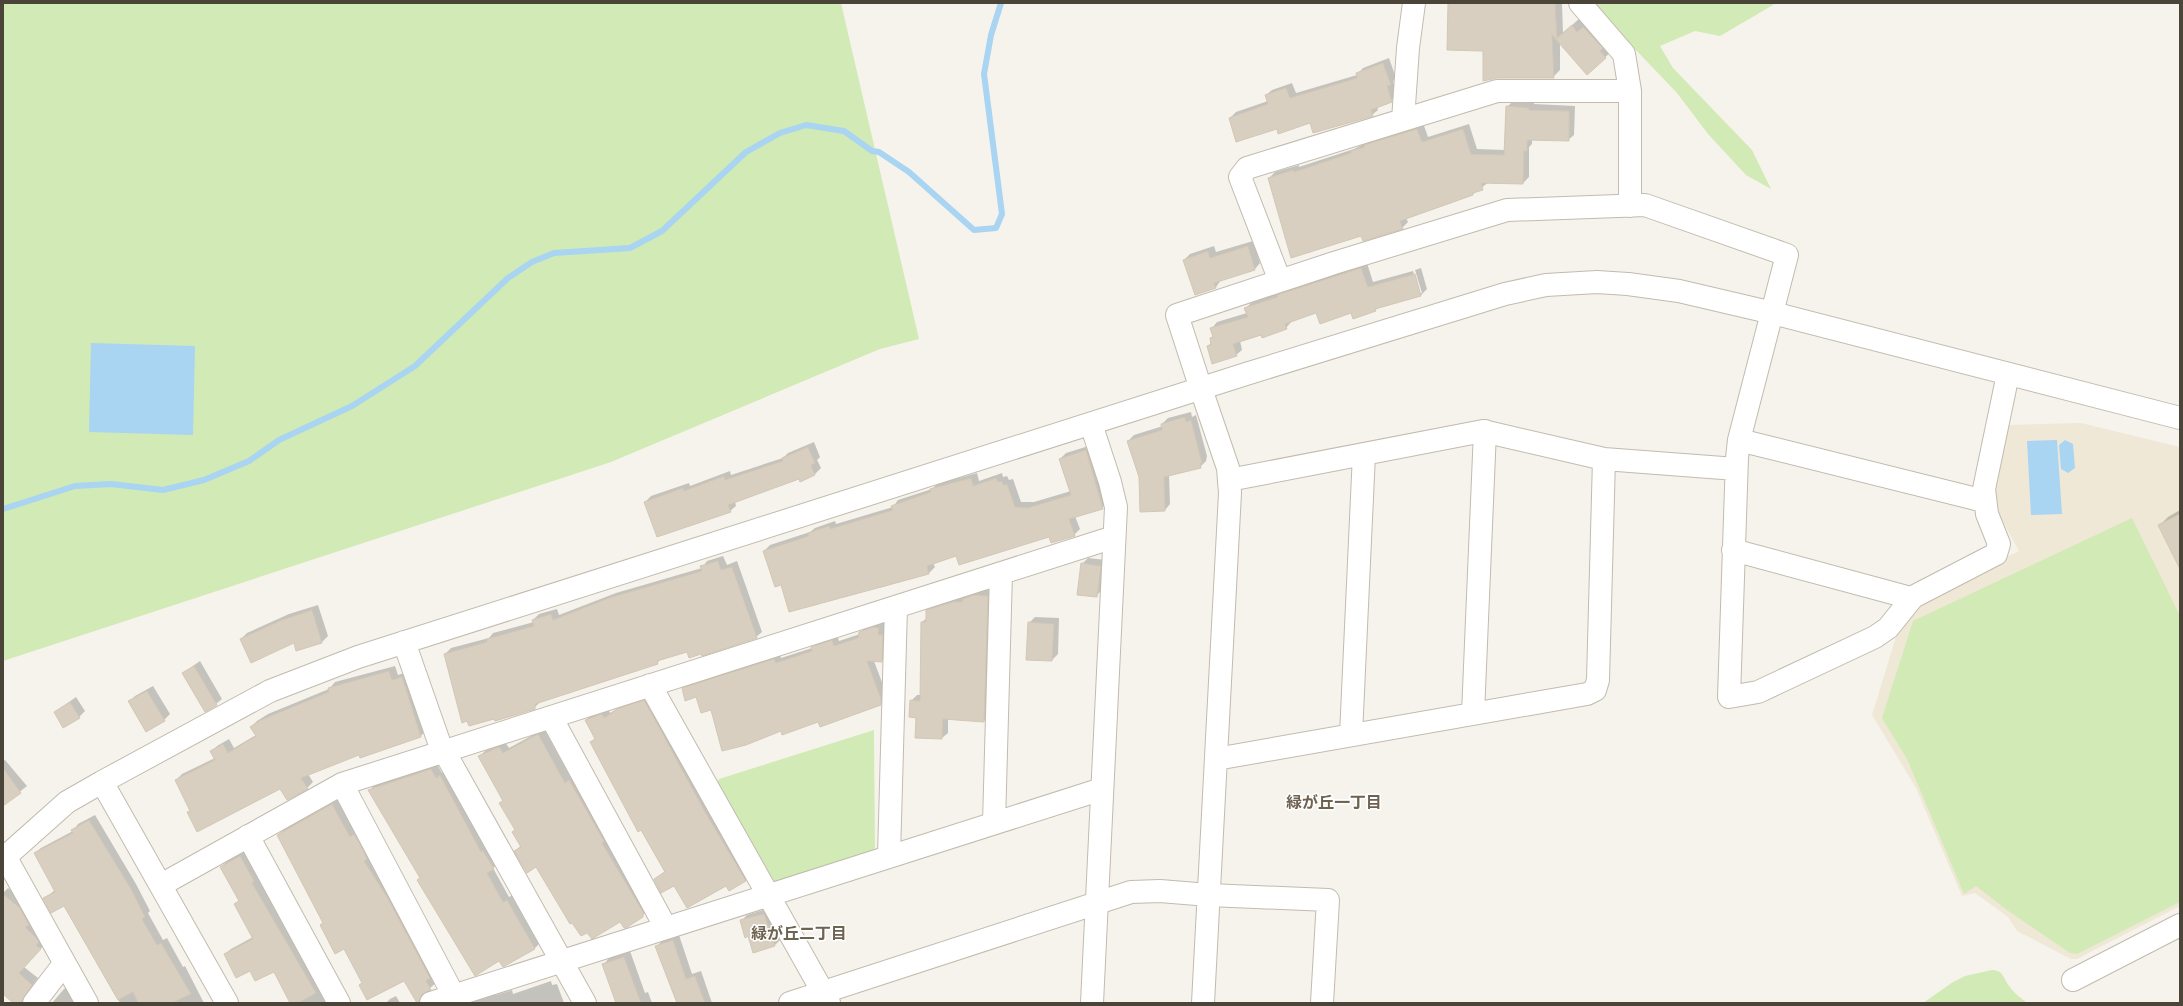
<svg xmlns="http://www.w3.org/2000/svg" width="2183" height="1006" viewBox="0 0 2183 1006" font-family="'Titillium Web','Noto Sans JP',sans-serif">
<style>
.education{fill:#efe8d6}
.green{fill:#d2eab5}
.water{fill:#a9d4f2}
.shadow{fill:#0003}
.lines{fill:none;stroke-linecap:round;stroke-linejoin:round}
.stream{stroke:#a9d4f2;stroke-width:6}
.building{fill:#d8cfc1;stroke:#d3c7b4}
.minor-casing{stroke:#c2bbae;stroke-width:24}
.tertiary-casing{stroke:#c2bbae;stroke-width:24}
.minor{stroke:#fff;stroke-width:22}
.tertiary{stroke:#fff;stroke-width:22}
.labels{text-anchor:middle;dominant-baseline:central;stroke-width:3;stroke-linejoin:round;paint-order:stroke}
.neighbourhood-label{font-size:16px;font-weight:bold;fill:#6e6250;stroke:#fff}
</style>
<rect width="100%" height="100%" fill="#f6f3ec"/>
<!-- education -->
<path class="education" d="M 2081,423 L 2180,447 L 2180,906 L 2077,959 L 2071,959 L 2017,931 L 2008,917 L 1975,893 L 1962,896 L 1916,788 L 1872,715 L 1903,614 L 1920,599 L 2019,551 L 1997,511 L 1996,490 L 2008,425 Z"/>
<!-- green -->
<path class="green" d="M 3,3 L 841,3 L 919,339 L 880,349 L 611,462 L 3,661 Z
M 1591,3 L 1773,3 L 1773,5 L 1720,36 L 1695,31 L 1660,46 L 1673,68 L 1752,150 L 1771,189 L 1746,175 L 1708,134 L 1677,93 Z
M 2132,518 L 2180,616 L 2180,902 L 2077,954 L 2070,953 L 2007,910 L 1976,886 L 1964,894 L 1907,759 L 1882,718 L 1913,621 Z
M 874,730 L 875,853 L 775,886 L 715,788 L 719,779 Z
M 1992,970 C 2004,970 2003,979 2010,987 C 2014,993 2021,998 2027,1003 L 1923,1003 L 1953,982 L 1965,976 Z"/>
<!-- water -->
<path class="water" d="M 91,343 L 195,346 L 193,435 L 89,432 Z
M 2057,440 L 2062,514 L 2031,515 L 2027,441 Z
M 2065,440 L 2073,444 L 2075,468 L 2068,473 L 2061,469 L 2059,445 Z"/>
<!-- shadow -->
<path class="shadow" d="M 1449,3 L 1562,3 L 1563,33 L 1579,19 L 1613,50 L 1587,74 L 1560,42 L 1560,70 L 1553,77 L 1484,50 Z
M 1389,58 L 1396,78 L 1393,81 L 1397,95 L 1391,101 L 1377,106 L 1378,110 L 1372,115 L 1277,127 L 1230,118 L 1236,112 L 1268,101 L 1266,95 L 1272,90 L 1292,83 L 1296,93 L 1357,75 L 1363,68 Z
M 1513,101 L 1534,102 L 1534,104 L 1575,106 L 1574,135 L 1568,140 L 1532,139 L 1532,144 L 1529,147 L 1529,177 L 1523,183 L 1489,182 L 1473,194 L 1406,218 L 1408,222 L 1402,228 L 1362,235 L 1269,178 L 1275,172 L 1299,165 L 1299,167 L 1354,149 L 1371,140 L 1423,123 L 1428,137 L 1469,124 L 1477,149 L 1505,150 L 1507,107 Z
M 1253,241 L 1260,263 L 1255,269 L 1221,280 L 1216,287 L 1196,294 L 1184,260 L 1190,254 L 1214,246 L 1216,252 Z
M 1367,263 L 1373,282 L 1413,271 L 1419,293 L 1422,293 L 1415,270 L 1421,268 L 1427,289 L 1421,295 L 1379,307 L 1375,310 L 1316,312 L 1292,321 L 1286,328 L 1240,341 L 1242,350 L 1236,355 L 1208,346 L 1212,342 L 1211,338 L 1214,335 L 1212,328 L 1217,322 L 1247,313 L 1246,308 L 1251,303 L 1281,292 L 1284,289 Z
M 1191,412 L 1192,417 L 1196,415 L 1207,456 L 1206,461 L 1200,467 L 1169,475 L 1170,504 L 1165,510 L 1140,477 L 1128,441 L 1134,435 L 1163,426 L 1162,424 L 1168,418 Z
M 814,442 L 820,457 L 817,460 L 821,468 L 815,474 L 801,481 L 800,477 L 735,502 L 736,506 L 730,511 L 645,502 L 651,496 L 689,483 L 690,486 L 730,471 L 731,475 L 783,458 L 788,453 Z
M 1092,445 L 1108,502 L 1102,508 L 1075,516 L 1080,529 L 1074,535 L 1050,536 L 957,554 L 933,563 L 935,567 L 929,573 L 879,588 L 879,585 L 782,584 L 764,551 L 770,545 L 810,532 L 815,528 L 835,521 L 836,524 L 893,507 L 898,500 L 932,489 L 937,484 L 977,473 L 979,481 L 1002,473 L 1003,477 L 1007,476 L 1009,480 L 1013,479 L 1021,502 L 1034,502 L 1071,491 L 1060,459 L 1066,453 Z
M 2180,510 L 2180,567 L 2159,526 L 2168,517 Z
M 723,556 L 727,565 L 737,561 L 762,632 L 756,637 L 702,653 L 688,651 L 662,658 L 657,663 L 540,702 L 534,708 L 445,654 L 451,648 L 489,638 L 493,633 L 534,622 L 533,620 L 539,614 L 557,609 L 559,615 L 616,593 L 702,568 L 707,561 Z
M 1088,558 L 1106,560 L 1102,590 L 1096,596 L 1082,564 Z
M 981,589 L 993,591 L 990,715 L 984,721 L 948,718 L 948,733 L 942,738 L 916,737 L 917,717 L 911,701 L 917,695 L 921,695 L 922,622 L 927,618 L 927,611 L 933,605 L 960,596 L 966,597 L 970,593 Z
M 318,605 L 328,636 L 322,642 L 297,650 L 294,642 L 241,639 L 247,633 L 289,614 Z
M 1035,617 L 1059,618 L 1058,654 L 1052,660 L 1029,623 Z
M 879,622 L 884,622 L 884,629 L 888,629 L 887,656 L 881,661 L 874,661 L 886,693 L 886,699 L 880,705 L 781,729 L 712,709 L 697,696 L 683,689 L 688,683 L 780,654 L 781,658 L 812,648 L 818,642 L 837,635 L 839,641 L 860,634 L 866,626 Z
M 200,661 L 222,699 L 216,704 L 183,673 Z
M 395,666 L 398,675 L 407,672 L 426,730 L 421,736 L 359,753 L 308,774 L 313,782 L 307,788 L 281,788 L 188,812 L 191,810 L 176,780 L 182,774 L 215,758 L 211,752 L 217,746 L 229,739 L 234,748 L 256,735 L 251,727 L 257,721 L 268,714 L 329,689 L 335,682 Z
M 153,686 L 170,714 L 164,720 L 130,701 L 135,696 Z
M 650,695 L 751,875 L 745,880 L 726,884 L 675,884 L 655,879 L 665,871 L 591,742 L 596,738 L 587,719 L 592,714 L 608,709 L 610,713 L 626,703 Z
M 76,697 L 85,711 L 79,717 L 55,712 Z
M 544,729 L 571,778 L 575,775 L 648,910 L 642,916 L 620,920 L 516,851 L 521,845 L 516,830 L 500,804 L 504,800 L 480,756 L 485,751 L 505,742 L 509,748 Z
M 5,760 L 27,786 L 3,805 L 3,761 Z
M 437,764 L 442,773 L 446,770 L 499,863 L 493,868 L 509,897 L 513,895 L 540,943 L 535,948 L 499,959 L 421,877 L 370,790 L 375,784 Z
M 338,799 L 436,983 L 425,992 L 425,1000 L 422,1003 L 418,1003 L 405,980 L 360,985 L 363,982 L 344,948 L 321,925 L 323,922 L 278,835 L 284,829 Z
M 95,815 L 136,884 L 150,911 L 148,913 L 163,940 L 167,938 L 183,967 L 185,966 L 204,1003 L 120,1003 L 64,905 L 44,899 L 55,890 L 35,853 L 41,848 L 73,831 L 78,824 Z
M 246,851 L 259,875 L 258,877 L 330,1003 L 291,1003 L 274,971 L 250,970 L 225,954 L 231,949 L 253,937 L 235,904 L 239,900 L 221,867 L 227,861 Z
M 8,888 L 26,903 L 46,943 L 24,967 L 38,978 L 20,1003 L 3,993 L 3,893 Z
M 770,908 L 780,940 L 774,946 L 749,935 L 741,921 L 747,915 Z
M 679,935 L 692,974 L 701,971 L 712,1003 L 677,1003 L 656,947 L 662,941 Z
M 630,951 L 645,993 L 648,992 L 652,1003 L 616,1003 L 604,964 L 609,958 Z
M 551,981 L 552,985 L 557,984 L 564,1003 L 470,1003 L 495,993 L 496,995 L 512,990 L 513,994 Z
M 71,984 L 83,1003 L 52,1003 L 64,989 Z
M 396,996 L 400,1003 L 386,1003 L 390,999 Z"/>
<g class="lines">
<!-- stream -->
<path class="stream" d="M 3,509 L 75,486 L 111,484 L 163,490 L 204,480 L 249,461 L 279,440 L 352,406 L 415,366 L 508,278 L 532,262 L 554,253 L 630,248 L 662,231 L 746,152 L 780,133 L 806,125 L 844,131 L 872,151 L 879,152 L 909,172 L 974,230 L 996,228 L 1002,214 L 984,74 L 991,35 L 1001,3"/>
</g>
<!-- building -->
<path class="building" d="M 1448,3 L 1555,3 L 1557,38 L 1572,25 L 1577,32 L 1583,27 L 1603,48 L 1600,51 L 1606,58 L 1587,75 L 1552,35 L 1554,78 L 1497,78 L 1483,81 L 1483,51 L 1447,50 Z
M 1383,63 L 1391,85 L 1387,86 L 1392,102 L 1371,110 L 1373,116 L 1313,133 L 1310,123 L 1278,134 L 1277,129 L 1236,142 L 1229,118 L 1268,104 L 1265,95 L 1286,88 L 1290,98 L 1357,78 L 1356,73 Z
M 1506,106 L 1529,108 L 1529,110 L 1569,111 L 1569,141 L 1527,140 L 1527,151 L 1524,151 L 1523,184 L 1481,183 L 1483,190 L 1473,193 L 1473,195 L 1400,221 L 1403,229 L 1363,241 L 1361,236 L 1291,258 L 1268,178 L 1293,170 L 1294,172 L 1351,153 L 1351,151 L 1365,147 L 1364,145 L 1417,129 L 1422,142 L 1463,129 L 1471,154 L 1504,155 Z
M 1248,246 L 1255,270 L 1214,283 L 1216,288 L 1195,295 L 1183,260 L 1208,251 L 1210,258 Z
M 1361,268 L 1368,287 L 1415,274 L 1421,296 L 1375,309 L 1376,311 L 1353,319 L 1351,313 L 1320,324 L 1316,313 L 1285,324 L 1287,329 L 1262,338 L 1261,335 L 1233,344 L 1237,356 L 1212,364 L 1207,346 L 1211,345 L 1210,338 L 1213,337 L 1210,328 L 1248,317 L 1244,308 L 1278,297 L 1277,295 Z
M 1185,417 L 1186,422 L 1191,420 L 1202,463 L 1200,463 L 1201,468 L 1164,477 L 1165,511 L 1140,512 L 1139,477 L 1127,441 L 1162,430 L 1161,424 Z
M 808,447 L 815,463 L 811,465 L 815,475 L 800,482 L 799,479 L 728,505 L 731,512 L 657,537 L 644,502 L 683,488 L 684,491 L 724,476 L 725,480 L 783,461 L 782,458 Z
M 1086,450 L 1103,509 L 1069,519 L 1075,536 L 1051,543 L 1049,537 L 959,565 L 956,556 L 927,566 L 929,574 L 789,612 L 781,585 L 775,587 L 763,551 L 809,536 L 808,533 L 829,526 L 830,529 L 893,510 L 891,506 L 931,492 L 930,489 L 971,478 L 973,486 L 996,478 L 998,482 L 1002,481 L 1003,485 L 1007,484 L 1015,507 L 1027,508 L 1071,495 L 1059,459 Z
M 2180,514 L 2180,569 L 2158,525 Z
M 718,561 L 721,570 L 732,567 L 757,638 L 702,656 L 701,654 L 689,658 L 687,652 L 657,661 L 658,664 L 535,704 L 535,709 L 495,721 L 494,719 L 469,726 L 467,721 L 462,723 L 444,654 L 487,642 L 487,639 L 534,626 L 532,620 L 551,614 L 553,620 L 609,598 L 702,571 L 700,566 Z
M 1081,563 L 1101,566 L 1097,597 L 1077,595 Z
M 974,595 L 988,596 L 984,722 L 943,719 L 942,739 L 915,738 L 916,718 L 909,717 L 910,700 L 920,701 L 921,622 L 926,622 L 926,610 L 953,602 L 962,602 L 963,599 Z
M 312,610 L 322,643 L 296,651 L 294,643 L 251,663 L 240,639 L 282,620 Z
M 1028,622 L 1054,624 L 1052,661 L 1026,660 Z
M 873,627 L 879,628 L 878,635 L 883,635 L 882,662 L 867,661 L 881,699 L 881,705 L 820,727 L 818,722 L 782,735 L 781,731 L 746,745 L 722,751 L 711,710 L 701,713 L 696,697 L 685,701 L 682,688 L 774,659 L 776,663 L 812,651 L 811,647 L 832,640 L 834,646 L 858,638 L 859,632 Z
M 194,666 L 217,705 L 205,712 L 182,673 Z
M 389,671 L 392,680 L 402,677 L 421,737 L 360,758 L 359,755 L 301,778 L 308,789 L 287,800 L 280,789 L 197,832 L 187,812 L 190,811 L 175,780 L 215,760 L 210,751 L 223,744 L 228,753 L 256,736 L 250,727 L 261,720 L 329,692 L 328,688 Z
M 147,691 L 165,721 L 146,732 L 128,701 Z
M 644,700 L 705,812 L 746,881 L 729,891 L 726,886 L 687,908 L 674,886 L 661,893 L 654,879 L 665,872 L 641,830 L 638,832 L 590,742 L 595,739 L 585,720 L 602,714 L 604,718 L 619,708 Z
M 70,702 L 80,718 L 63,728 L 54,712 Z
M 538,734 L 565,783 L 569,780 L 604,841 L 602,843 L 643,912 L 643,917 L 626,928 L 624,928 L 620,922 L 592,939 L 587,933 L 581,936 L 572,923 L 570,924 L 536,867 L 527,873 L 514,851 L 521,847 L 512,832 L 515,830 L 499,803 L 503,801 L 478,756 L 499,747 L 503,753 Z
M 3,768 L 21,793 L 3,806 Z
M 431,769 L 436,778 L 440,775 L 481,852 L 483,851 L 494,869 L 487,873 L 503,902 L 507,900 L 535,949 L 503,967 L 499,961 L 475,976 L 417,880 L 420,878 L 368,790 Z
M 332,804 L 350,837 L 354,834 L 360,844 L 367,859 L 364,861 L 387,897 L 430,978 L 426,981 L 431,990 L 422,994 L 419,1003 L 417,1003 L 404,981 L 367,1000 L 359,985 L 362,983 L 344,949 L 335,954 L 320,925 L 323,923 L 277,835 Z
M 89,820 L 131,889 L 145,917 L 142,919 L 157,945 L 161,943 L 191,994 L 172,1003 L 138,1003 L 133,992 L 118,1000 L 64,906 L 51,913 L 43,898 L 55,892 L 34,853 L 73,833 L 71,830 Z
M 240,856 L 254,881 L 252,883 L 316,993 L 298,1003 L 290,1003 L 274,972 L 255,981 L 250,971 L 236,978 L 224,954 L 253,939 L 234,904 L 239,901 L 220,867 Z
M 3,894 L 20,908 L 29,925 L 25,927 L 36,938 L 39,942 L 36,945 L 41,949 L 19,973 L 32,985 L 21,1003 L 13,1003 L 3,994 Z
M 764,914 L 775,946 L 753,953 L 748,936 L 745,938 L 740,920 Z
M 673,940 L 686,979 L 695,976 L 705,1003 L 677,1003 L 655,946 Z
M 624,957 L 641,1003 L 616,1003 L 602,964 Z"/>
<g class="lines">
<!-- minor casing -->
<g class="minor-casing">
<path id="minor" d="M 1580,3 L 1624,54 L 1630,91 L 1630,206
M 1403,120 L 1408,48 L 1414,3
M 1280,281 L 1240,177 L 1247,168 L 1497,91 L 1630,91
M 1201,389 L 1177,315 L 1334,263 L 1507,210 L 1645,205 L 1787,255 L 1739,440 L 1737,458 L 1729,697 L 1758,692 L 1875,637 L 1888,628 L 1913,597 L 1996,554 L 1999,544 L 1987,514 L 1984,489 L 2008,374
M 1091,424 L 1110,482 L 1116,507 L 1092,1003
M 1739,440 L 1984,501
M 1229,480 L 1483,431 L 1604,459 L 1736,469
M 1733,550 L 1911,598
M 650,685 L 829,1003
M 1473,714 L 1485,431
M 551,717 L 666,928
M 1351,735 L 1364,454
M 1216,759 L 1587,694 L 1595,690 L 1598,680 L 1604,459
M 342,784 L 454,996
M 994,823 L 1001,573
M 248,836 L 339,1003
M 5,856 L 87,1003
M 889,856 L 896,607
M 161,885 L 342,784 L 1114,537
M 1209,895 L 1328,900 L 1322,1003
M 2073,980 L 2180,925
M 34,1003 L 64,964
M 431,1003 L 1102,789"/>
</g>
<!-- tertiary casing -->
<g class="tertiary-casing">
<path id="tertiary" d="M 1201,389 L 1228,468 L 1230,493 L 1203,1003
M 404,642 L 439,742 L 585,1003
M 102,782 L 227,1003
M 3,859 L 67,802 L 102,782 L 270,691 L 358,657 L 1246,374 L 1505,294 L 1546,285 L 1597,282 L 1628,284 L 1679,291 L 1773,313 L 2180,418
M 790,1003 L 1131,892 L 1160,891 L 1209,895"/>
</g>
<!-- minor -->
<use href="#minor" class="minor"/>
<!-- tertiary -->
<use href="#tertiary" class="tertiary"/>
</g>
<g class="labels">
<!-- neighbourhood labels -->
<g class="neighbourhood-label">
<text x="1334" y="802">緑が丘一丁目</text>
<text x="799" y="933">緑が丘二丁目</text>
</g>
</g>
<!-- border -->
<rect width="2183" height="1006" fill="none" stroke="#4b4439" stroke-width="8"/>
</svg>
